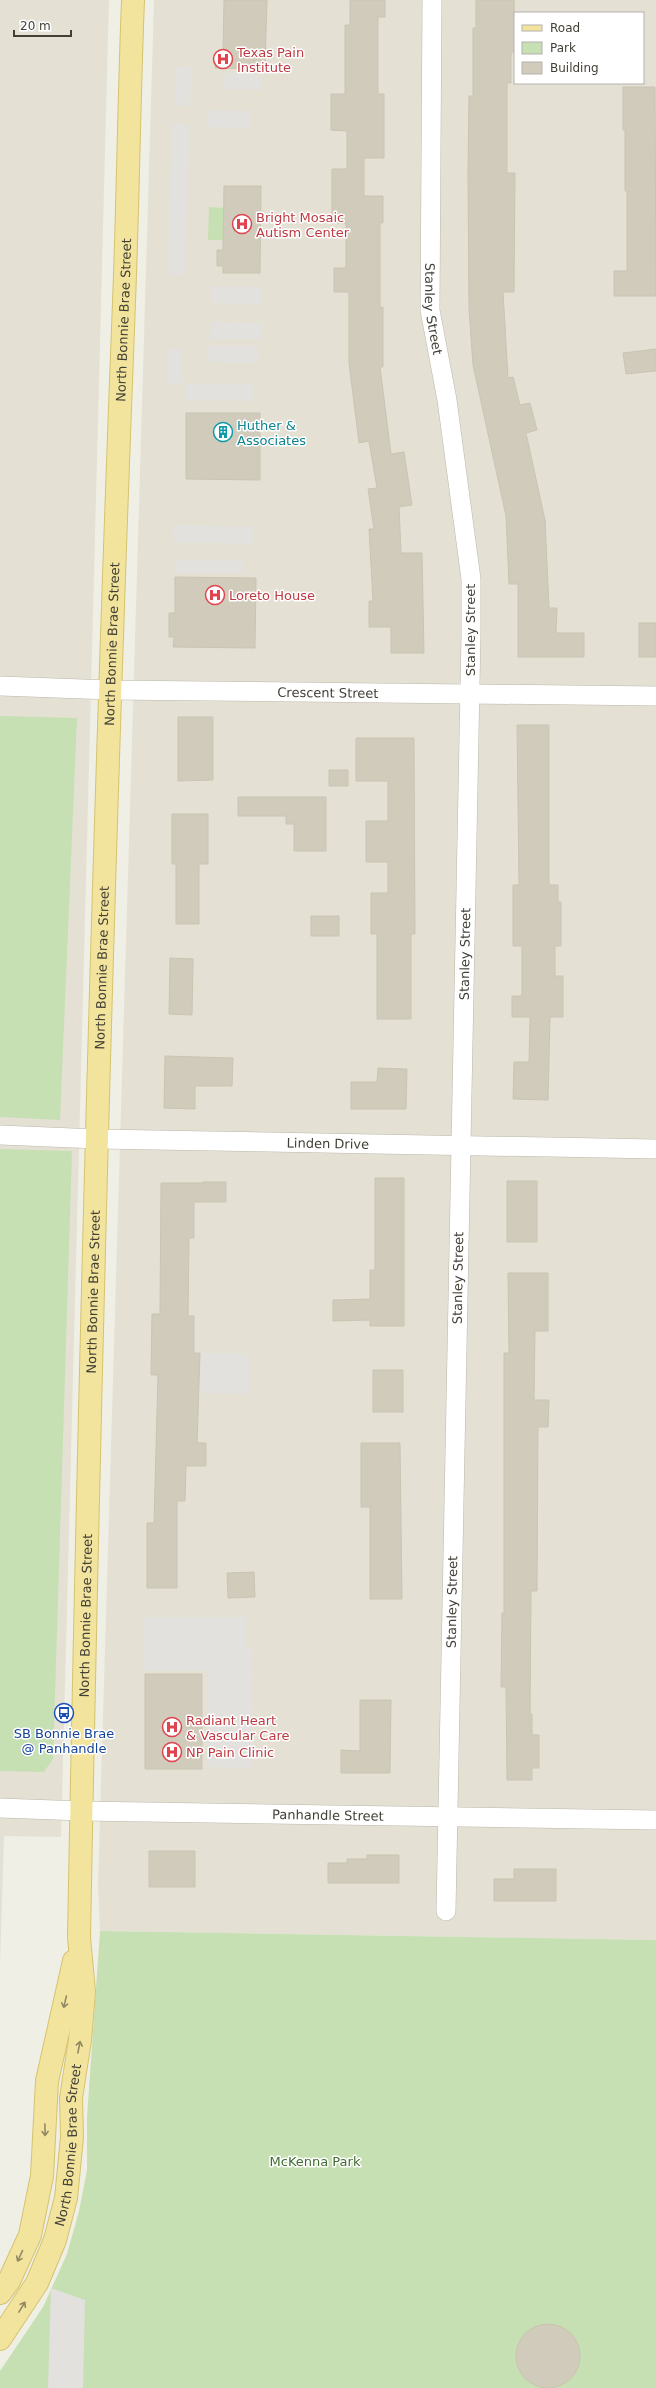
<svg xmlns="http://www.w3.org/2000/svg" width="656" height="2388" viewBox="0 0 656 2388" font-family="'DejaVu Sans',sans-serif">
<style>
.residential{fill:#e4e1d4;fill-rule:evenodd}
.industrial{fill:#e3e0da}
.green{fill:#c6e0b3}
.parking{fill:#e2e1dd}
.building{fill:#d1cbbc;stroke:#cac4b1}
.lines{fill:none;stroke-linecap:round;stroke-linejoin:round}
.minor-casing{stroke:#bbb7a9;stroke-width:20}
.major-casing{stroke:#d4c370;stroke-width:24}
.minor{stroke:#fff;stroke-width:19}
.major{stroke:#f2e49d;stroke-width:22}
.oneway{stroke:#918964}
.labels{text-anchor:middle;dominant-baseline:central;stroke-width:3;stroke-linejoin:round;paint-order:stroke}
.health-label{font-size:13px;fill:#be3a42;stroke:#fff;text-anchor:start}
.street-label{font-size:13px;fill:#423f36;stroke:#fff}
.culture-label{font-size:13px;fill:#0d838f;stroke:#fff;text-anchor:start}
.transit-label{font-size:13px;fill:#164399;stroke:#fff}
.park-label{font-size:13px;fill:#406c30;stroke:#fff}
</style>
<rect width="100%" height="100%" fill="#f0efe6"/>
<!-- residential -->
<path class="residential" d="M 0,0 L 109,0 L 61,1837 L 0,1836 Z
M 154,0 L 656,0 L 656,1940 L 100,1931 L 98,1883 ZM 515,13 L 643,13 L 643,83 L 515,83 Z"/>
<!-- industrial -->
<path class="industrial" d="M 0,1836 L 4,1836 L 0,1966 Z"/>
<!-- green -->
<path class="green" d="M 209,207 L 224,208 L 223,240 L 208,240 Z
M 0,716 L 77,718 L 60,1120 L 0,1117 Z
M 0,1149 L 72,1151 L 53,1759 L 44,1772 L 0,1771 Z
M 100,1931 L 656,1940 L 656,2388 L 0,2388 L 0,2371 L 43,2307 L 67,2254 L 79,2211 L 87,2170 L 87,2117 Z"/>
<!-- parking -->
<path class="parking" d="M 175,67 L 191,67 L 190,106 L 175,106 Z
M 225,73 L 262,75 L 261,90 L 224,89 Z
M 208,110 L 250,111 L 250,129 L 208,127 Z
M 172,123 L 189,124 L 185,275 L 168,274 Z
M 211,286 L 262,287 L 262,304 L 211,303 Z
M 211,322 L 262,323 L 261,339 L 210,339 Z
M 207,346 L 258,346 L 258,363 L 207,362 Z
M 167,349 L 182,349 L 182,383 L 166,383 Z
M 186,384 L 254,384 L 254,401 L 186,400 Z
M 173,525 L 254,527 L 254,544 L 173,542 Z
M 175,560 L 243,560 L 243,573 L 175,573 Z
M 200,1353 L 250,1354 L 249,1394 L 199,1393 Z
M 143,1617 L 245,1617 L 245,1648 L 252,1648 L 251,1768 L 208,1767 L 208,1671 L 143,1670 Z
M 51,2288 L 85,2300 L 83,2388 L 48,2388 Z"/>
<!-- building -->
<path class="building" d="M 224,0 L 267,0 L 265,69 L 215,68 L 216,52 L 223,52 Z
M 350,0 L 385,0 L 385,17 L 378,17 L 378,94 L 384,94 L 384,158 L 364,158 L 364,196 L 383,196 L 383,223 L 380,223 L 380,307 L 383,307 L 383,367 L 380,367 L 391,454 L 404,452 L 412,505 L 399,507 L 401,553 L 422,553 L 424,653 L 391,653 L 391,627 L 369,627 L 369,601 L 373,601 L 369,529 L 374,529 L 368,489 L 377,488 L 369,441 L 359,443 L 349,363 L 349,292 L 334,292 L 334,268 L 346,268 L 346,223 L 332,223 L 332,169 L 347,169 L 347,131 L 331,130 L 331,94 L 345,94 L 345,25 L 350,25 Z
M 476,0 L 514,0 L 515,52 L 511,52 L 511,83 L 507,83 L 507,173 L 515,173 L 514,292 L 503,292 L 508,378 L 513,377 L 520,405 L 530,403 L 537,430 L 526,433 L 545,520 L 549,608 L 557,608 L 556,633 L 584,633 L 584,657 L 518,657 L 518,584 L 509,584 L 506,516 L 473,365 L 469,309 L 468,173 L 469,96 L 473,96 L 473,28 L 476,28 Z
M 623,87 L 655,87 L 656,296 L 614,296 L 614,271 L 627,271 L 627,191 L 625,191 L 625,130 L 623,130 Z
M 224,186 L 261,186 L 260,273 L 223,273 L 223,266 L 217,266 L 217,250 L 223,250 Z
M 656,349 L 656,371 L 626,374 L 623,353 Z
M 186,413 L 260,413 L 260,480 L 186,479 Z
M 175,577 L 256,578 L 255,648 L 173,647 L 174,637 L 169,637 L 169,613 L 175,613 Z
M 639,623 L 656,623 L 656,657 L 639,657 Z
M 178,717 L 213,717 L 213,780 L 178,781 Z
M 517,725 L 549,725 L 549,885 L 558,885 L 558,902 L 561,902 L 561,946 L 555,946 L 555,976 L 563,976 L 563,1017 L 550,1017 L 548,1100 L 513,1099 L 514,1062 L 529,1062 L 530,1017 L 512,1017 L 512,996 L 522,996 L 522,946 L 513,946 L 513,885 L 519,885 Z
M 356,738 L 414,738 L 415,934 L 411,934 L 411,1019 L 377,1019 L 377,934 L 371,934 L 371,893 L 388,893 L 388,862 L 366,862 L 366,821 L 388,821 L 388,781 L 356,781 Z
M 329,770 L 348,770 L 348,786 L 329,786 Z
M 238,797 L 326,797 L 326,851 L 294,851 L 294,824 L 286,824 L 286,816 L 238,816 Z
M 172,814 L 208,814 L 208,864 L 199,864 L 199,924 L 176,924 L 176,864 L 172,864 Z
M 311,916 L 339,916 L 339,936 L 311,936 Z
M 170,958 L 193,959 L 192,1015 L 169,1014 Z
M 165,1056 L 233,1058 L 232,1086 L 195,1086 L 195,1109 L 164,1108 Z
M 378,1068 L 407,1069 L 406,1109 L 351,1109 L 351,1082 L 377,1082 Z
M 375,1178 L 404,1178 L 404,1326 L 370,1326 L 370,1320 L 333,1321 L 333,1300 L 370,1299 L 370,1270 L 375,1270 Z
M 507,1181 L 537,1181 L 537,1242 L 507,1242 Z
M 203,1182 L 226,1182 L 226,1202 L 194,1202 L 194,1238 L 189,1238 L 188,1316 L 194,1316 L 194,1353 L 200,1353 L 197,1443 L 206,1443 L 206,1466 L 186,1466 L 185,1501 L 177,1501 L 177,1588 L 147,1588 L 147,1523 L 154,1523 L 158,1375 L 151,1375 L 152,1314 L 160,1314 L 161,1183 L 203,1183 Z
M 508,1273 L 548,1273 L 548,1331 L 535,1331 L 534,1400 L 549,1400 L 548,1427 L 538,1427 L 537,1591 L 531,1591 L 530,1714 L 532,1714 L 532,1735 L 539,1735 L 539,1768 L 532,1768 L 532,1780 L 507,1780 L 506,1687 L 501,1687 L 502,1613 L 504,1613 L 504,1353 L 509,1353 Z
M 373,1370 L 403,1370 L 403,1412 L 373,1412 Z
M 361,1443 L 400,1443 L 402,1599 L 370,1599 L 370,1507 L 361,1507 Z
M 254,1572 L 255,1597 L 228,1598 L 227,1573 Z
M 145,1674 L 202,1674 L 202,1769 L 145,1769 Z
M 360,1700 L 391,1700 L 390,1773 L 341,1773 L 341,1750 L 360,1751 Z
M 149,1851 L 195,1851 L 195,1887 L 149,1887 Z
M 367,1855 L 399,1855 L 399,1883 L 328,1883 L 328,1863 L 347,1863 L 347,1859 L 367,1859 Z
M 514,1869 L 556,1869 L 556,1901 L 494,1901 L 494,1879 L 514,1879 Z
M516 2356a32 32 0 1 1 64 0a32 32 0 1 1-64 0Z"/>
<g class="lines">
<!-- minor casing -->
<g class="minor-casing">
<g id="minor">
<path id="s1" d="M 432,0 L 430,310 L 447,400 L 471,579 L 471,634 L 446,1911"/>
<path id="s2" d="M 0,686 L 110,690 L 656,696"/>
<path id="s3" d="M 0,1135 L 97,1139 L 656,1149"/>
<path id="s4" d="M 0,1808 L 82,1811 L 656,1820"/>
</g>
</g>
<!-- major casing -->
<g class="major-casing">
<g id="major">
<path d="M 0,2293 L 9,2281 L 30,2235 L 42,2176 L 47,2081 L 74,1961"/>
<path id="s5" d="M 0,2339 L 37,2283 L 55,2240 L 66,2198 L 72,2137 L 71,2098 L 80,2040 L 84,1992 L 79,1937 C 89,1392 103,846 124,302 C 128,201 129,100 133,0"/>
</g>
</g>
<!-- minor -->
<use href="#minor" class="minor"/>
<!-- major -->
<use href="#major" class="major"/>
</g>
<!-- one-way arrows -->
<defs><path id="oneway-shaft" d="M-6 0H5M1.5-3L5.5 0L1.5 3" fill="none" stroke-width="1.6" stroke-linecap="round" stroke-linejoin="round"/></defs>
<g class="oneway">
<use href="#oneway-shaft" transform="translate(65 2002) rotate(103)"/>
<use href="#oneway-shaft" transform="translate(79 2047) rotate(-79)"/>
<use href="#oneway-shaft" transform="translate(45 2130) rotate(89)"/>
<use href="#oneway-shaft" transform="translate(20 2256) rotate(115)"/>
<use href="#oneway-shaft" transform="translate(22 2307) rotate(-58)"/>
</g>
<!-- icons -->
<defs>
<g id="hospital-ring" transform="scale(1)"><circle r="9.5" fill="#fff" stroke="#e0444e" stroke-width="1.5"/><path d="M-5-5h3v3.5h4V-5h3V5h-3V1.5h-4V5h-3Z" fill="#e0444e"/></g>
<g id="building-ring" transform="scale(1)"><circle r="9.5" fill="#fff" stroke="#0f9aa8" stroke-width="1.5"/><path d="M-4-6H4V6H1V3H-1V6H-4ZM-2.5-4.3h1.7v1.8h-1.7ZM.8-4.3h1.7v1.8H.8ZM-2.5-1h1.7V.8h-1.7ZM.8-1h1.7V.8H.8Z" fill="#0f9aa8"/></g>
<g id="bus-ring" transform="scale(1)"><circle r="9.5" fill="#fff" stroke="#1a4fb4" stroke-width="1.5"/><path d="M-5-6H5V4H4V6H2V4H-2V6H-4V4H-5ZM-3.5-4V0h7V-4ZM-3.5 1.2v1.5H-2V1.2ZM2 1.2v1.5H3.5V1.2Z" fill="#1a4fb4"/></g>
</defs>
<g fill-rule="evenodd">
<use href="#hospital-ring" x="223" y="59"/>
<use href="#hospital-ring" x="242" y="224"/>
<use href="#building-ring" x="223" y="432"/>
<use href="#hospital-ring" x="215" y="595"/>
<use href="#bus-ring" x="64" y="1713"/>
<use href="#hospital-ring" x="172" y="1727"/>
<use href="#hospital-ring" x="172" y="1752"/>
</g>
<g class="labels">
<!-- health labels -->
<g class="health-label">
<text x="237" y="52">Texas Pain<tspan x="237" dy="15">Institute</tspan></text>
<text x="256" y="217">Bright Mosaic<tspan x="256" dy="15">Autism Center</tspan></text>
<text x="229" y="595">Loreto House</text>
<text x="186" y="1720">Radiant Heart<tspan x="186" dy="15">&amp; Vascular Care</tspan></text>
<text x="186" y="1752">NP Pain Clinic</text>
</g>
<!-- street labels -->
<g class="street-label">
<text stroke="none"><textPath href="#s1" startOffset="309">Stanley Street</textPath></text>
<text stroke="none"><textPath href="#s5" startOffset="2037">North Bonnie Brae Street</textPath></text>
<text transform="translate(470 630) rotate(-90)">Stanley Street</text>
<text stroke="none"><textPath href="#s5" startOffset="1713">North Bonnie Brae Street</textPath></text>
<text stroke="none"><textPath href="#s2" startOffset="328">Crescent Street</textPath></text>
<text transform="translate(465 954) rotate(-89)">Stanley Street</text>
<text stroke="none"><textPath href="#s5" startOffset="1389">North Bonnie Brae Street</textPath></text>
<text stroke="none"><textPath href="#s3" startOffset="328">Linden Drive</textPath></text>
<text transform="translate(458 1278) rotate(-89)">Stanley Street</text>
<text stroke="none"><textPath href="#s5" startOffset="1065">North Bonnie Brae Street</textPath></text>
<text transform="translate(452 1602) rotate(-89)">Stanley Street</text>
<text stroke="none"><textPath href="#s5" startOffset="741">North Bonnie Brae Street</textPath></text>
<text stroke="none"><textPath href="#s4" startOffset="328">Panhandle Street</textPath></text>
<text stroke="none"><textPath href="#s5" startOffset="210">North Bonnie Brae Street</textPath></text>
</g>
<!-- culture labels -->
<g class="culture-label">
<text x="237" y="425">Huther &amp;<tspan x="237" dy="15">Associates</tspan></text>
</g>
<!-- transit labels -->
<g class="transit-label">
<text x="64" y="1733">SB Bonnie Brae<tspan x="64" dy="15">@ Panhandle</tspan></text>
</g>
<!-- park labels -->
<g class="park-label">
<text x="315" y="2161">McKenna Park</text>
</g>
</g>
<!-- legend -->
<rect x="514" y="12" width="130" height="72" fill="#ffffff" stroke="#b3b2af"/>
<rect x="522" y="25" width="20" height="6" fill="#f2e49d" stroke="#b3b2af"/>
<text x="550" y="32" font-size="12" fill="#423f36">Road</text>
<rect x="522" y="42" width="20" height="12" fill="#c6e0b3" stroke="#b3b2af"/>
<text x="550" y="52" font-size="12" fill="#423f36">Park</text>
<rect x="522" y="62" width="20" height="12" fill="#d1cbbc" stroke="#b3b2af"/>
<text x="550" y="72" font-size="12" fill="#423f36">Building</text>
<!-- scale -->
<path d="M14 30v6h57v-6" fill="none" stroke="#423f36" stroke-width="2"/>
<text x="20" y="30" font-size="12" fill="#423f36" stroke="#ffffff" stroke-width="3" paint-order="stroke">20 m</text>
</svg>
